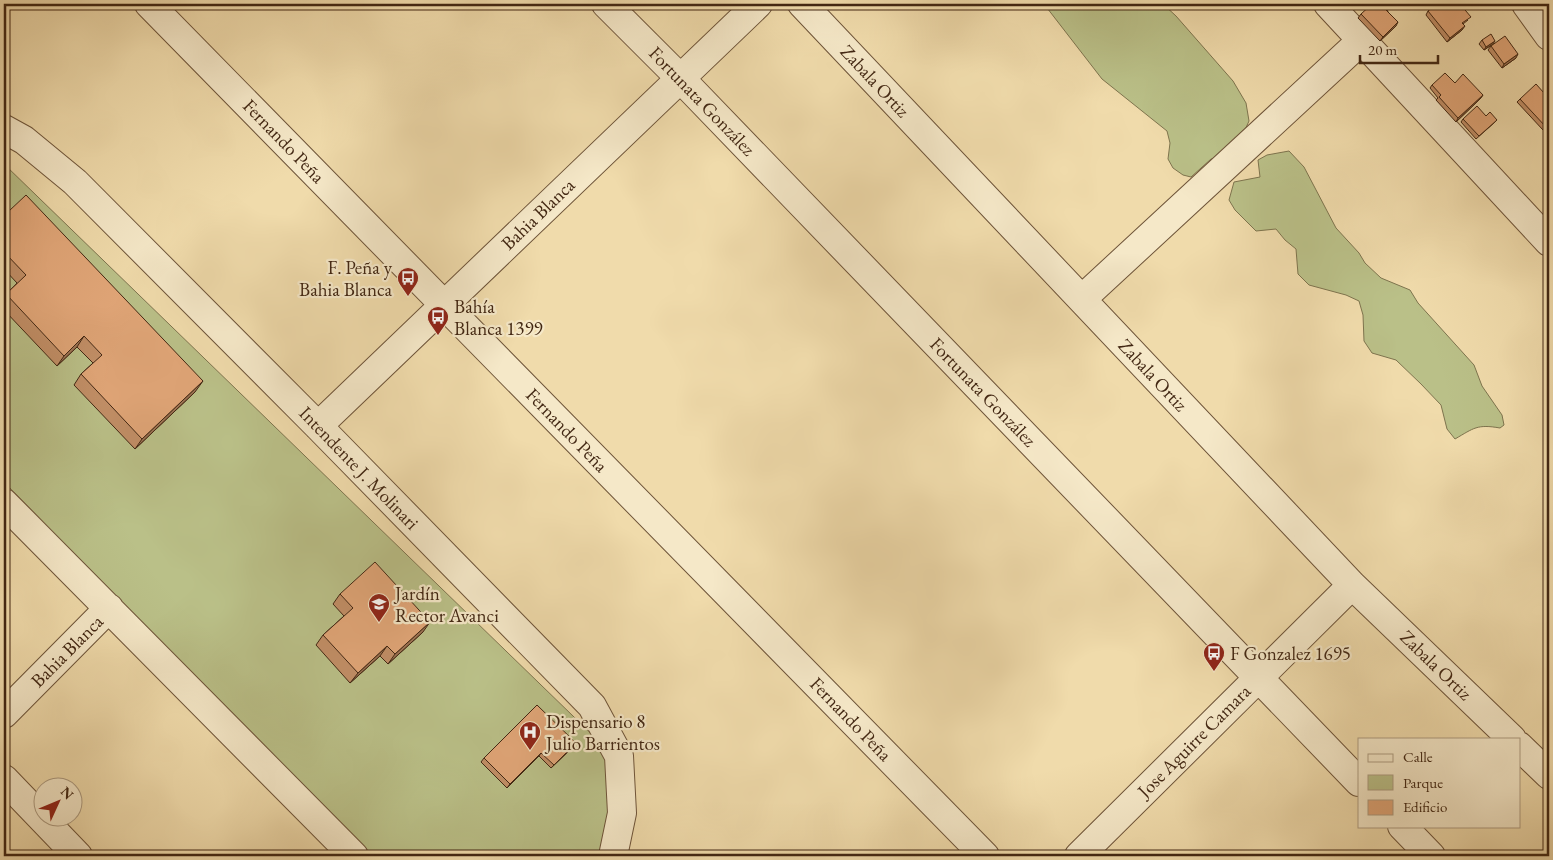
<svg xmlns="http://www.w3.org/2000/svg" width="1553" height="860" viewBox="0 0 1553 860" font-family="'EB Garamond',serif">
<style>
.green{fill:#bac088;stroke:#7e744e}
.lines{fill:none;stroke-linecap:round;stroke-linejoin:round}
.minor-casing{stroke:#6e5439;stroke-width:30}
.minor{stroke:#f5e8c8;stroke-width:28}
.wall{fill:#c28f67;stroke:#422713}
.shaded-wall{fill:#9e7454;stroke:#422713}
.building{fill:#e1a678;stroke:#422713}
.labels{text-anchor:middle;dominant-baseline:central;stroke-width:4.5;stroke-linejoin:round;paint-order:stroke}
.street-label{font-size:19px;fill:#422713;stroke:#f5e8c8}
.poi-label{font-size:19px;fill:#422713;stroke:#f5e8c8;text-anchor:start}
</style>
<rect width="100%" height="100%" fill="#f0dbab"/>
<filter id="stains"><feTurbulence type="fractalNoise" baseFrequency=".004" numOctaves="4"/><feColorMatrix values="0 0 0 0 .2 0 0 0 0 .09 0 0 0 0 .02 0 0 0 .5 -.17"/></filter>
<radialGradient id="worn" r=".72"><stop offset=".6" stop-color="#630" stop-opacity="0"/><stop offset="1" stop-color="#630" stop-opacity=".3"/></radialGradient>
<!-- green -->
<path class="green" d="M 1044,4 L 1163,4 L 1176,16 L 1233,81 L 1246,103 L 1249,121 L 1244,132 L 1223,158 L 1211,159 L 1191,177 L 1183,175 L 1173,168 L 1168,159 L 1170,143 L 1167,131 L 1102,79 Z
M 1289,151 L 1304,167 L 1336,228 L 1359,253 L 1365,263 L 1381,278 L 1410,290 L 1418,303 L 1474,365 L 1482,386 L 1502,415 L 1504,425 L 1500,428 C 1477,424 1474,428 1455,439 L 1447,429 L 1441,405 L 1421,384 L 1396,360 L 1372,353 L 1364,341 L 1363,315 L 1359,301 L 1346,295 L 1309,285 L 1298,274 L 1296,249 L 1285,240 L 1276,229 L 1256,231 L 1235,210 L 1229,200 L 1234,182 L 1260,177 L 1258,160 L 1267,155 Z
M 4,164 L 607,749 L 615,781 L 600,856 L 370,856 L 4,482 Z"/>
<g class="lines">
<!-- minor casing -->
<g class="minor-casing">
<path id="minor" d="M 149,4 L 985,856
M 606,4 L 680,78 L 1359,782
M 802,4 L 1352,585 L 1512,739
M 1328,4 L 1549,242
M 1526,4 L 1549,36
M 4,129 L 24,140 L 75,182 L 318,426 L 592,706 L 619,756 L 622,813 L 613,856
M 1082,299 L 1362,40
M 318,426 L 758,4
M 4,503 L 354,856
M 4,714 L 109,608
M 1519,746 L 1549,775
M 4,779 L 78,856
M 1402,826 L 1431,856
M 1079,856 L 1352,585"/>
</g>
<!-- minor -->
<use href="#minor" class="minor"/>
</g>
<!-- wall -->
<path class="wall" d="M 1387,10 L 1396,26 L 1380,41 L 1358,18 L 1361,14 Z
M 1428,11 L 1468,20 L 1463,24 L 1462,30 L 1447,42 L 1426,15 Z
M 1482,40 L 1493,44 L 1484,50 L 1479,44 Z
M 1491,46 L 1516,58 L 1502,68 L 1488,50 Z
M 1455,83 L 1483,95 L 1480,99 L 1456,122 L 1436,100 L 1438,98 L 1430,88 L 1432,85 Z
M 1549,89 L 1549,125 L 1543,130 L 1517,102 L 1520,99 L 1544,93 Z
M 1486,116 L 1497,120 L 1494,123 L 1476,139 L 1461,122 L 1463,119 Z
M 4,205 L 195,392 L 135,449 L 74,385 L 81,374 L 93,363 L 77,347 L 57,366 L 4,310 L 4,297 L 17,283 L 4,269 Z
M 340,594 L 423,632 L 388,664 L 380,656 L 350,683 L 316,645 L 323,635 L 344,616 L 333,604 Z
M 576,743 L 573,747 L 551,768 L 539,756 L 507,788 L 481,762 L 484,758 Z"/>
<!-- shaded-wall -->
<path class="shaded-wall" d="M 1398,22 L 1396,26 L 1380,41 L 1383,37 Z
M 1465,26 L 1462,30 L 1447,42 L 1450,38 Z
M 1495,41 L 1493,44 L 1484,50 L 1486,47 Z
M 1518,54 L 1516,58 L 1502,68 L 1504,64 Z
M 1483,95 L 1480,99 L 1456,122 L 1458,118 Z
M 84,336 L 77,347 L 57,366 L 64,356 Z
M 203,381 L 195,392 L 135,449 L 142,439 Z
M 430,622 L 423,632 L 388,664 L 395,654 Z
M 387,646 L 380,656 L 350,683 L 358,673 Z
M 576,743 L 573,747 L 551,768 Z
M 541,753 L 539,756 L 507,788 L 510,784 Z"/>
<!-- building -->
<path class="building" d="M 1372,4 L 1385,4 L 1388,7 L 1386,10 L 1398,22 L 1383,37 L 1361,14 Z
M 1437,4 L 1460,4 L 1471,17 L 1462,23 L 1465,26 L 1450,38 L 1428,11 Z
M 1491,34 L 1495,41 L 1486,47 L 1482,40 Z
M 1505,36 L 1518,54 L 1504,64 L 1491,46 Z
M 1445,73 L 1455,83 L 1463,74 L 1483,95 L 1458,118 L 1439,97 L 1441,95 L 1432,85 Z
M 1536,84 L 1544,93 L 1549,89 L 1549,123 L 1546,127 L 1520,99 Z
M 1477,106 L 1486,116 L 1490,112 L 1497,120 L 1479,136 L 1463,119 Z
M 26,195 L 203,381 L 142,439 L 81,374 L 102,355 L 84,336 L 64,356 L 6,294 L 26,275 L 5,253 L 4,254 L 4,205 L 9,211 Z
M 375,562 L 430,622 L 395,654 L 387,646 L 358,673 L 323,635 L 353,608 L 340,594 Z
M 537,705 L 576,743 L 554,765 L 541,753 L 510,784 L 484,758 Z"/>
<!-- icons -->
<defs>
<g id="bus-pin" transform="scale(1.125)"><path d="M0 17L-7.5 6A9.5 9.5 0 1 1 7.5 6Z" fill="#8f2418" stroke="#f5e8c8"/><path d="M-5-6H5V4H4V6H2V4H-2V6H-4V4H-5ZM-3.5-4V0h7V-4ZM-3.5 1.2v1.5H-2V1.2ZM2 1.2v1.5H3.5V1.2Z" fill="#fff"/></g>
<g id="school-pin" transform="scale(1.125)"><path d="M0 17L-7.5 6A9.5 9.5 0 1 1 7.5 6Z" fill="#8f2418" stroke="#f5e8c8"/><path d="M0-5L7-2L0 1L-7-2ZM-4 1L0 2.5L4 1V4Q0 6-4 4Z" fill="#fff"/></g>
<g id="hospital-pin" transform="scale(1.125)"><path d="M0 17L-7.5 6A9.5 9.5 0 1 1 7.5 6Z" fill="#8f2418" stroke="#f5e8c8"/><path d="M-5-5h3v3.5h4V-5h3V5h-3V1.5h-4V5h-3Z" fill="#fff"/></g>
</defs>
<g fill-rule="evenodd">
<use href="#bus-pin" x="408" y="278"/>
<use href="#bus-pin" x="438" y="317"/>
<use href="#school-pin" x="379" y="604"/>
<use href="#bus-pin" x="1214" y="653"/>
<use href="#hospital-pin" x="530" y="732"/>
</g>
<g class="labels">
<!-- street labels -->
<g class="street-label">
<text transform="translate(875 81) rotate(47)">Zabala Ortiz</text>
<text transform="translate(702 101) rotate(46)">Fortunata González</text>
<text transform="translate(284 141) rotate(46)">Fernando Peña</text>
<text transform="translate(538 214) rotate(-44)">Bahia Blanca</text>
<text transform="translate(1153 375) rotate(47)">Zabala Ortiz</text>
<text transform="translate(983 392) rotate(46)">Fortunata González</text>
<text transform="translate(567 430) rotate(46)">Fernando Peña</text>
<text transform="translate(359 468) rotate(46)">Intendente J. Molinari</text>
<text transform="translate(67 651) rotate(-45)">Bahia Blanca</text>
<text transform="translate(1436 665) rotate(44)">Zabala Ortiz</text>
<text transform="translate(851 719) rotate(46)">Fernando Peña</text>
<text transform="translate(1194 741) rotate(-45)">Jose Aguirre Camara</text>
</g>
<!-- poi labels -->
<g class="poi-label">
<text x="392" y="267" text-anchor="end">F. Peña y<tspan x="392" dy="22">Bahia Blanca</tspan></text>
<text x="454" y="306">Bahía<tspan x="454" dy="22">Blanca 1399</tspan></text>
<text x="395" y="593">Jardín<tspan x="395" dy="22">Rector Avanci</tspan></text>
<text x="1230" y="653">F Gonzalez 1695</text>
<text x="546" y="721">Dispensario 8<tspan x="546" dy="22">Julio Barrientos</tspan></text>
</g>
</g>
<!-- margin -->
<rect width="1553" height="860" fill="none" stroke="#f0dbab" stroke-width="20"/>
<rect x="5" y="5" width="1543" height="850" fill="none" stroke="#422713" stroke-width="2.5"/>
<rect x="10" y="10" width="1533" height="840" fill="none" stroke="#422713"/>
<!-- legend -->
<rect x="1358" y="738" width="162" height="90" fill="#f5e8c8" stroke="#ad9b80"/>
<rect x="1368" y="754" width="25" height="8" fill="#f5e8c8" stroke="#ad9b80"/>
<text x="1403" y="762" font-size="15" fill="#422713">Calle</text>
<rect x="1368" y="775" width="25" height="15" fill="#bac088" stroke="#ad9b80"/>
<text x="1403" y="788" font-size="15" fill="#422713">Parque</text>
<rect x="1368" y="800" width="25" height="15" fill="#e1a678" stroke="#ad9b80"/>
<text x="1403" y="812" font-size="15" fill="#422713">Edificio</text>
<!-- north arrow -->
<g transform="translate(58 802) rotate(46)"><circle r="24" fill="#f5e8c8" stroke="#ad9b80"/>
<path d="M0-4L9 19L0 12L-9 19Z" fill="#8f2418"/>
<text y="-8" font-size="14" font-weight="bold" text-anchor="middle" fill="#422713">N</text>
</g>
<!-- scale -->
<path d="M1360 55v8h78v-8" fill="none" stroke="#422713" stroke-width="2.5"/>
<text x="1368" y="55" font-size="15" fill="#422713" stroke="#f5e8c8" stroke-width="4" paint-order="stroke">20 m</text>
<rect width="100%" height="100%" filter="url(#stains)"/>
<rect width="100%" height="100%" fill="url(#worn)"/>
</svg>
